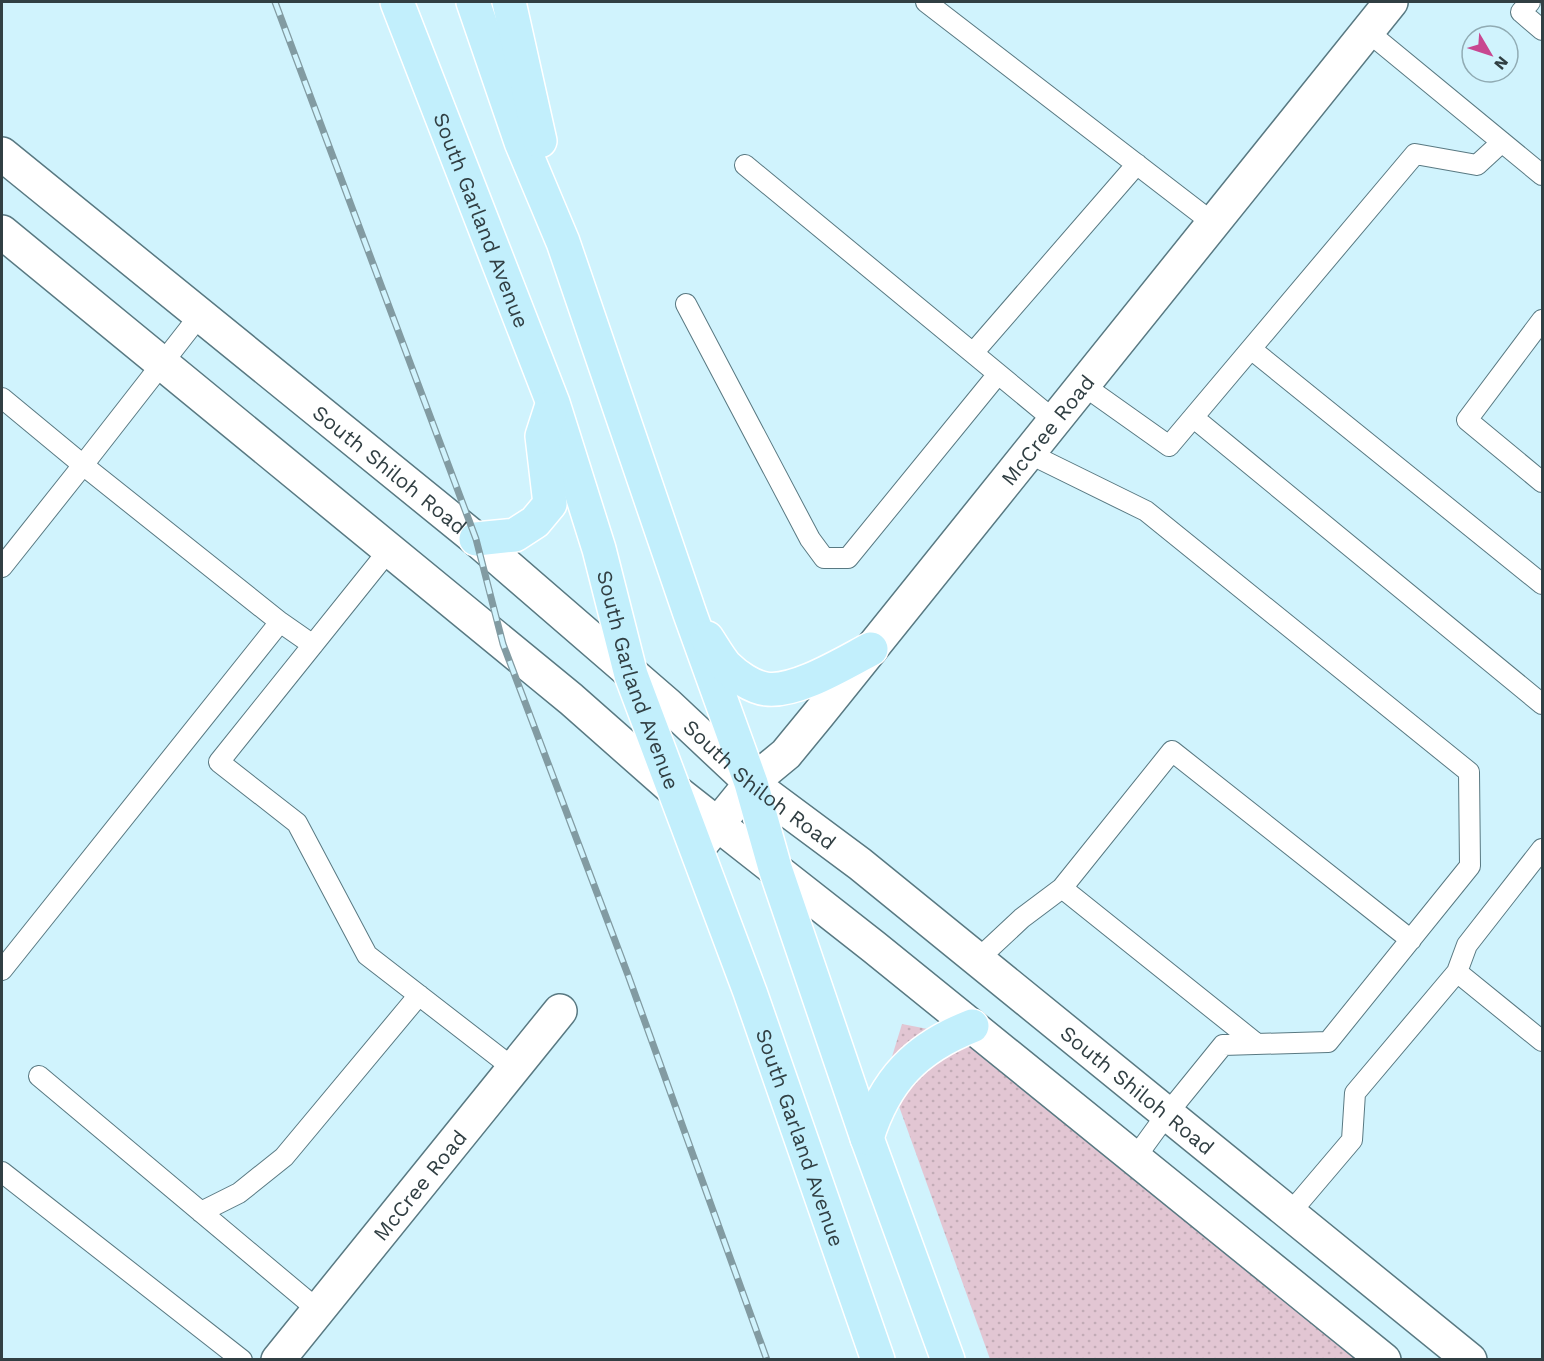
<svg xmlns="http://www.w3.org/2000/svg" width="1544" height="1361" viewBox="0 0 1544 1361" font-family="'Work Sans',sans-serif">
<style>
.park{fill:url(#park-dots)}
.lines{fill:none;stroke-linecap:round;stroke-linejoin:round}
.lane-casing{stroke:#597982;stroke-width:22}
.street-casing{stroke:#597982;stroke-width:36}
.secondary-casing{stroke:#597982;stroke-width:36}
.primary-casing{stroke:#fff;stroke-width:36}
.lane{stroke:#fff;stroke-width:20}
.street{stroke:#fff;stroke-width:33}
.secondary{stroke:#fff;stroke-width:33}
.primary{stroke:#c2effc;stroke-width:33}
.rail-casing{stroke:#829ba2;stroke-width:7}
.rail{stroke:#d0f3fd;stroke-width:4.5;stroke-dasharray:14;stroke-linecap:butt}
.labels{text-anchor:middle;dominant-baseline:central;stroke-width:4.5;stroke-linejoin:round;paint-order:stroke}
.street-label{font-size:21px;fill:#313f43;stroke:#d0f3fd}
</style>
<defs>
<pattern id="park-dots" width="8" height="8" patternUnits="userSpaceOnUse" patternTransform="scale(1.5)"><rect width="8" height="8" fill="#e2c6d3"/><path d="M2 2h.1M6 6h.1" fill="none" stroke="#c2abb6" stroke-width="1.8" stroke-linecap="round"/></pattern>
</defs>
<rect width="100%" height="100%" fill="#d0f3fd"/>
<!-- park -->
<path class="park" d="M 902,1024 L 959,1035 L 1359,1359 L 990,1359 L 887,1073 Z"/>
<g class="lines">
<!-- lane casing -->
<g class="lane-casing">
<path id="lane" d="M 926,2 L 1213,223
M 1530,2 L 1521,12 L 1542,30
M 1367,31 L 1542,175
M 745,165 L 1054,420
M 686,304 L 810,539 L 824,558 L 848,558 L 998,374
M 1542,320 L 1467,420 L 1542,482
M 1251,349 L 1542,584
M 973,353 L 1137,164
M 1083,385 L 1169,446 L 1415,154 L 1477,165 L 1502,142
M 2,398 L 83,465 L 200,315
M 1194,418 L 1542,704
M 1028,453 L 1146,511 L 1469,772 L 1470,866 L 1328,1042 L 1223,1045 L 1167,1114 L 1135,1158
M 389,550 L 219,762 L 297,823 L 367,955 L 513,1068
M 2,567 L 83,465 L 280,622 L 2,970
M 280,622 L 313,645
M 977,960 L 1022,918 L 1062,888
M 1457,972 L 1467,945 L 1542,849
M 1257,1044 L 1062,888 L 1172,751 L 1411,940
M 39,1076 L 318,1310
M 2,1172 L 242,1360
M 201,1212 L 239,1193 L 284,1157 L 419,995
M 1290,1213 L 1352,1140 L 1355,1093 L 1457,972 L 1542,1041"/>
</g>
<!-- street casing -->
<g class="street-casing">
<g id="street">
<path id="s1" d="M 278,1360 L 560,1011"/>
</g>
</g>
<!-- secondary casing -->
<g class="secondary-casing">
<g id="secondary">
<path id="s2" d="M 2,154 L 476,539 L 668,705 L 751,783 L 860,864 L 1470,1360"/>
<path d="M 2,232 L 571,699 L 674,790 L 874,947 L 1384,1360"/>
<path id="s3" d="M 703,842 L 751,783 L 786,754 L 818,715 L 1391,2"/>
</g>
</g>
<!-- primary casing -->
<g class="primary-casing">
<g id="primary">
<path id="s4" d="M 397,2 L 553,403 L 599,549 L 631,675 L 750,992 L 878,1360"/>
<path d="M 473,2 L 521,142 L 563,242 L 690,614 L 751,783 L 775,868 L 867,1138 L 948,1360"/>
<path d="M 509,2 L 540,141"/>
<path d="M 476,539 L 515,535 L 535,522 L 550,504 L 542,436 L 551,408"/>
<path d="M 707,638 C 713,647 719,658 726,666 C 736,676 752,687 766,689 C 796,693 844,663 871,649"/>
<path d="M 867,1138 C 885,1080 916,1048 972,1026"/>
</g>
</g>
<!-- lane -->
<use href="#lane" class="lane"/>
<!-- street -->
<use href="#street" class="street"/>
<!-- secondary -->
<use href="#secondary" class="secondary"/>
<!-- primary -->
<use href="#primary" class="primary"/>
<!-- rail casing -->
<g class="rail-casing">
<path id="rail" d="M 275,2 L 476,539 L 503,644 L 628,975 L 767,1360"/>
</g>
<!-- rail -->
<use href="#rail" class="rail"/>
</g>
<g class="labels">
<!-- street labels -->
<g class="street-label">
<text stroke="none"><textPath href="#s4" startOffset="234">South Garland Avenue</textPath></text>
<text stroke="none"><textPath href="#s3" startOffset="538">McCree Road</textPath></text>
<text stroke="none"><textPath href="#s2" startOffset="500">South Shiloh Road</textPath></text>
<text stroke="none"><textPath href="#s4" startOffset="720">South Garland Avenue</textPath></text>
<text stroke="none"><textPath href="#s2" startOffset="986">South Shiloh Road</textPath></text>
<text stroke="none"><textPath href="#s2" startOffset="1472">South Shiloh Road</textPath></text>
<text stroke="none"><textPath href="#s4" startOffset="1206">South Garland Avenue</textPath></text>
<text stroke="none"><textPath href="#s1" startOffset="225">McCree Road</textPath></text>
</g>
</g>
<!-- border -->
<rect width="1544" height="1361" fill="none" stroke="#313f43" stroke-width="6"/>
<!-- north arrow -->
<g transform="translate(1490 54) rotate(129)"><circle r="28" fill="#d0f3fd" stroke="#90abb3" stroke-width="1.5"/>
<path d="M0-4.5L10 22L0 15L-10 22Z" fill="#c84790"/>
<text y="-9" font-size="16" font-weight="bold" text-anchor="middle" fill="#313f43">N</text>
</g>
</svg>
